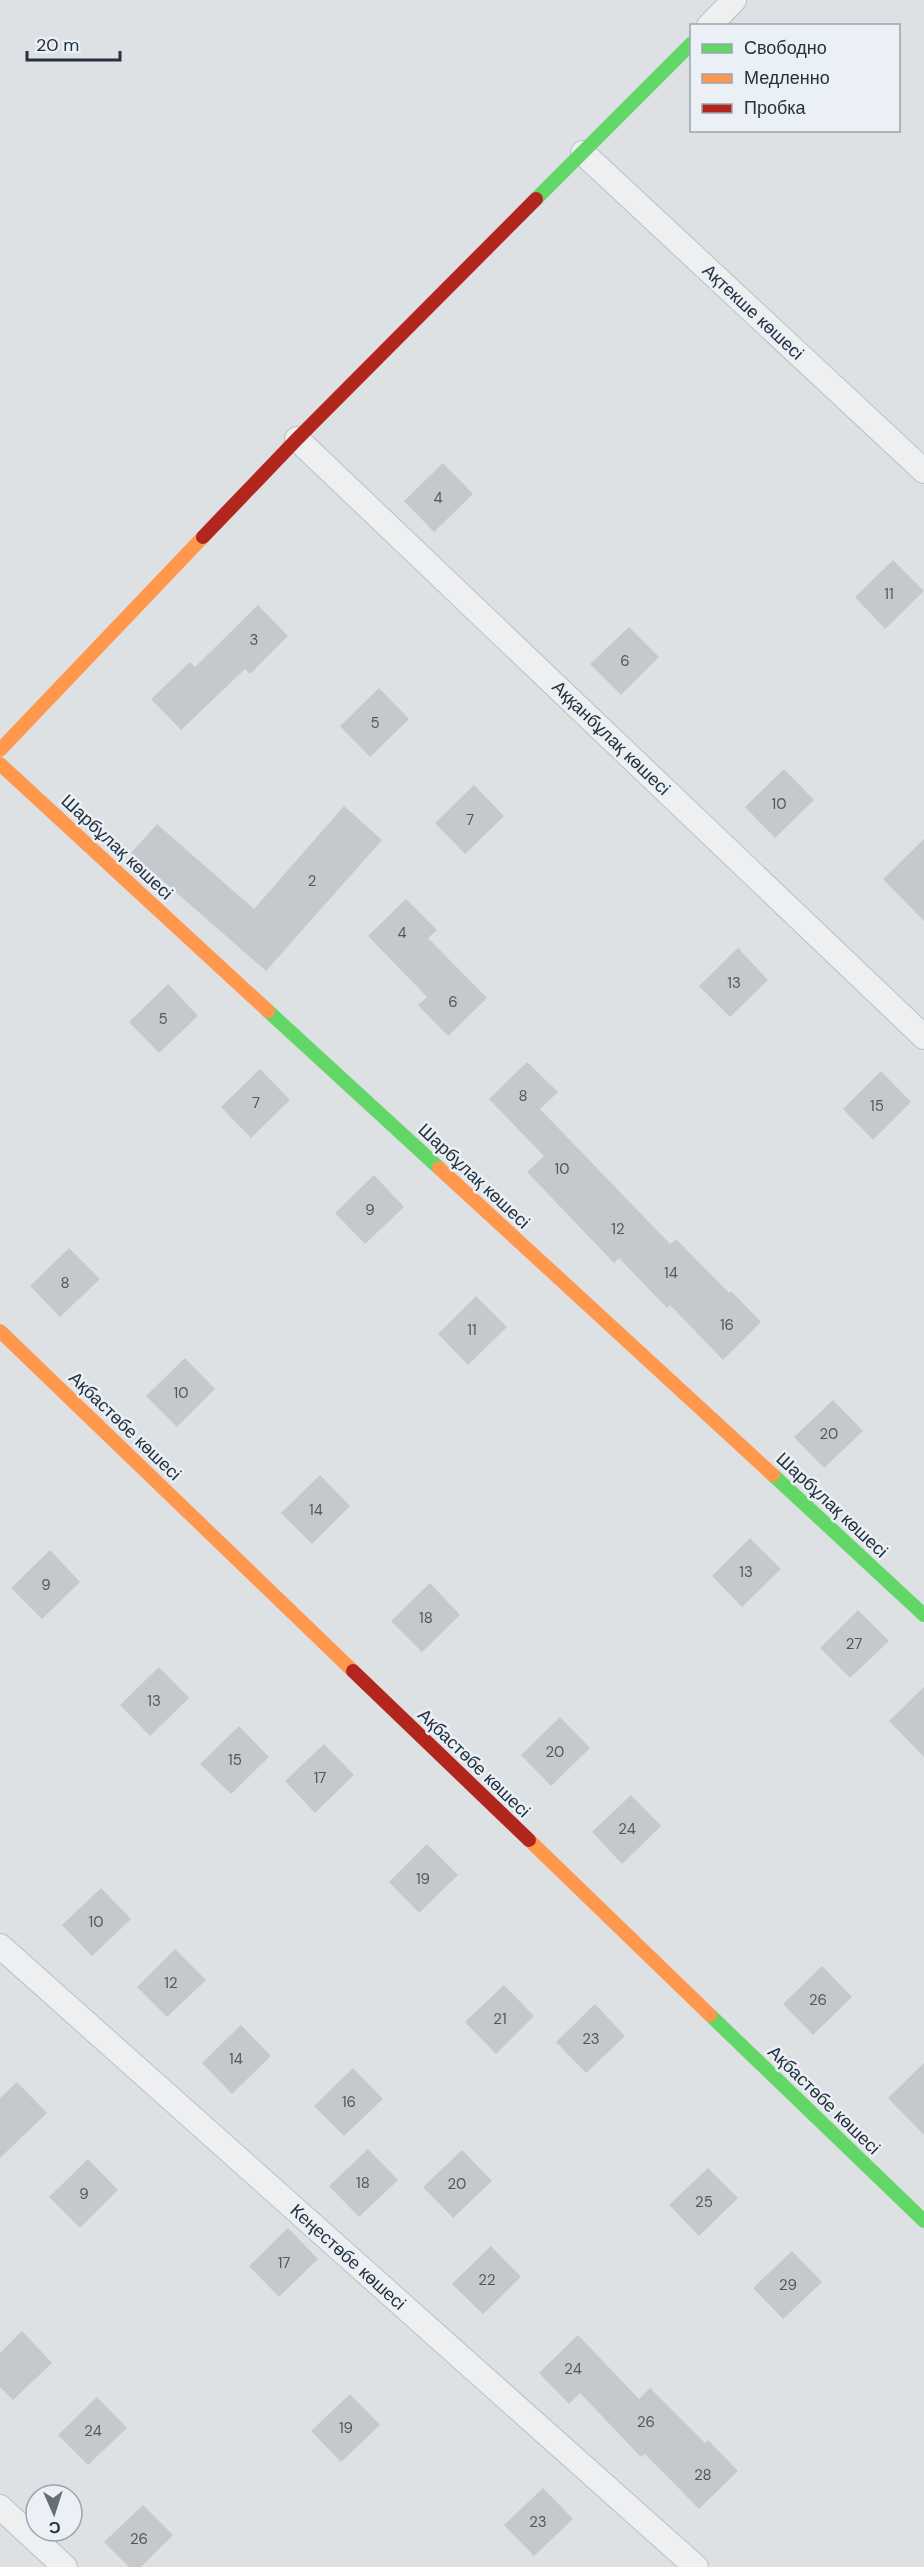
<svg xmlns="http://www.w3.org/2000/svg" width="924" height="2567" viewBox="0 0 924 2567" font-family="'DM Sans',sans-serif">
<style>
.building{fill:#c6c9cc}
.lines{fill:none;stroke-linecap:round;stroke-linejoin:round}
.street-casing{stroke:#bcbfc2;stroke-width:26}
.street{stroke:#edeff1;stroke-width:24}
.fast{stroke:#63d668;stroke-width:14}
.slow{stroke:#ff974d;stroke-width:14}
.jam{stroke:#b3261e;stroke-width:14}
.labels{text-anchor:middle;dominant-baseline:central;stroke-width:5;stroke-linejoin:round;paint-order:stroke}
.number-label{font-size:15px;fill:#4d5862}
.street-label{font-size:18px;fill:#24313e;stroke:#eaf0f5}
</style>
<rect width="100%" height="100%" fill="#dee1e4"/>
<!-- building -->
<path class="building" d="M 443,463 L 473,494 L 434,532 L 404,501 Z
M 893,560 L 924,591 L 885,629 L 855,597 Z
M 258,605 L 288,636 L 250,674 L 245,669 L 181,730 L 151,699 L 190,662 L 195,667 Z
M 629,627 L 659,657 L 621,695 L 590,664 Z
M 379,688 L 409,719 L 370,757 L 340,726 Z
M 784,769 L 814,800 L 775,838 L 745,807 Z
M 474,785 L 504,816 L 465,854 L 435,823 Z
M 344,806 L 382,840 L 266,971 L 131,853 L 157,824 L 254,909 Z
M 924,839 L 924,921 L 883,879 Z
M 406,899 L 437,930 L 428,938 L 487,998 L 448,1036 L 418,1005 L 427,997 L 368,936 Z
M 738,948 L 768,980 L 730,1017 L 699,986 Z
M 168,984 L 198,1016 L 159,1053 L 129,1022 Z
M 527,1062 L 558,1092 L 540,1109 L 670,1244 L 676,1239 L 729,1293 L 731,1291 L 761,1322 L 723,1360 L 670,1305 L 667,1308 L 619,1258 L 614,1263 L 527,1172 L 544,1156 L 489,1099 Z
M 260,1069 L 290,1100 L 251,1138 L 221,1107 Z
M 881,1071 L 911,1102 L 873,1140 L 843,1109 Z
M 374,1175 L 404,1207 L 365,1244 L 335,1213 Z
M 69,1248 L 100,1279 L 60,1317 L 30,1286 Z
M 476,1296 L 507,1327 L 468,1365 L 438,1334 Z
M 185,1358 L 215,1389 L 177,1427 L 146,1396 Z
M 833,1400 L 863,1431 L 824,1468 L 794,1437 Z
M 320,1475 L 350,1506 L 312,1544 L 281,1513 Z
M 750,1538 L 781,1569 L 742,1607 L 712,1576 Z
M 50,1550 L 80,1582 L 42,1619 L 11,1588 Z
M 430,1583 L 460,1615 L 422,1652 L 391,1621 Z
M 858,1610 L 889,1641 L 850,1678 L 820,1648 Z
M 159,1667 L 189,1698 L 150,1736 L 120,1705 Z
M 924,1687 L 924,1757 L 889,1721 Z
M 560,1717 L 590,1748 L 551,1786 L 521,1755 Z
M 239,1726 L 269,1757 L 231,1794 L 200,1764 Z
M 324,1744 L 354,1775 L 315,1813 L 285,1781 Z
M 631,1795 L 661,1826 L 622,1864 L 592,1832 Z
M 427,1844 L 458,1875 L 419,1913 L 389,1882 Z
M 101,1888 L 131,1919 L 92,1956 L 62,1925 Z
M 175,1949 L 206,1980 L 167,2017 L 137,1987 Z
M 822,1966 L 852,1997 L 813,2035 L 783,2004 Z
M 504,1985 L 534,2016 L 496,2054 L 465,2022 Z
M 595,2004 L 625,2036 L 586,2073 L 556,2042 Z
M 241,2025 L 271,2056 L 232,2094 L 202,2063 Z
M 924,2063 L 924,2135 L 888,2098 Z
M 353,2068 L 383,2099 L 344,2136 L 314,2106 Z
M 17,2082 L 47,2113 L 0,2158 L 0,2098 Z
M 368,2149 L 398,2180 L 359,2217 L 329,2186 Z
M 462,2150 L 492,2181 L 453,2218 L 423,2187 Z
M 88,2159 L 118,2190 L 80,2228 L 49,2197 Z
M 708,2168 L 738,2198 L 699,2236 L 669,2205 Z
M 288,2228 L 318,2259 L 279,2297 L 249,2266 Z
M 491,2246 L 521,2277 L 483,2314 L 452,2284 Z
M 792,2251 L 822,2282 L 783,2319 L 753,2288 Z
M 22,2331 L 52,2363 L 13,2400 L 0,2387 L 0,2353 Z
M 578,2335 L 639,2399 L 650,2388 L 705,2443 L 708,2440 L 738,2471 L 699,2509 L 645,2454 L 641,2457 L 580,2393 L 569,2404 L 539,2373 Z
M 350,2394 L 380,2425 L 341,2462 L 311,2431 Z
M 97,2397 L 127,2428 L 88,2465 L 58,2435 Z
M 543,2488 L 573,2519 L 534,2556 L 504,2525 Z
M 143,2505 L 173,2535 L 141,2567 L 129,2567 L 104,2542 Z"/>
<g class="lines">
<!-- street casing -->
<g class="street-casing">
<path id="street" d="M 709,26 L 734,0
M 583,153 L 924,471
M 297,439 L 924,1037
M 0,1946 L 696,2567
M 0,2507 L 65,2567"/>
</g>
<!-- street -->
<use href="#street" class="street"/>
<!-- fast -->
<path class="fast" d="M 536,199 L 692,43
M 268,1011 L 439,1168
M 773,1475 L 924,1615
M 710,2015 L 924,2221"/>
<!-- slow -->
<path class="slow" d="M 0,750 L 203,537
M 0,764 L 268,1011
M 439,1168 L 773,1475
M 0,1331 L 353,1671
M 529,1840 L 710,2015"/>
<!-- jam -->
<path class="jam" d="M 203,537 L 297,439 L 536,199
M 353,1671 L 529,1840"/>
</g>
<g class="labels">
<!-- number labels -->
<g class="number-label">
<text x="438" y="498">4</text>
<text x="889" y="594">11</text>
<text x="254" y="640">3</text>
<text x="625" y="661">6</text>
<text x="375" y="723">5</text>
<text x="779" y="804">10</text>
<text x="470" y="820">7</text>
<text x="312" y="881">2</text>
<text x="402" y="933">4</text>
<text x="734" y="983">13</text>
<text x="453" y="1002">6</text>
<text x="163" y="1019">5</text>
<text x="523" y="1096">8</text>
<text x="256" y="1103">7</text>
<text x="877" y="1106">15</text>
<text x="562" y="1169">10</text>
<text x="370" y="1210">9</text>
<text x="618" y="1229">12</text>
<text x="671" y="1273">14</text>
<text x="65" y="1283">8</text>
<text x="727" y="1325">16</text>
<text x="472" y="1330">11</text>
<text x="181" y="1393">10</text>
<text x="829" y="1434">20</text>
<text x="316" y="1510">14</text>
<text x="746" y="1572">13</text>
<text x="46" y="1585">9</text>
<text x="426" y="1618">18</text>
<text x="854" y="1644">27</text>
<text x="154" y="1701">13</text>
<text x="555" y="1752">20</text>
<text x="235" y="1760">15</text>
<text x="320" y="1778">17</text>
<text x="627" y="1829">24</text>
<text x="423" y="1879">19</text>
<text x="96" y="1922">10</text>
<text x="171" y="1983">12</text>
<text x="818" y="2000">26</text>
<text x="500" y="2019">21</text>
<text x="591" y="2039">23</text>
<text x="236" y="2059">14</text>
<text x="349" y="2102">16</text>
<text x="363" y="2183">18</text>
<text x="457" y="2184">20</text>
<text x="84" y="2194">9</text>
<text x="704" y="2202">25</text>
<text x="284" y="2263">17</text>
<text x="487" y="2280">22</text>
<text x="788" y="2285">29</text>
<text x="573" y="2369">24</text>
<text x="646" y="2422">26</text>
<text x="346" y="2428">19</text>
<text x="93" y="2431">24</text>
<text x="703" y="2475">28</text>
<text x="538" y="2522">23</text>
<text x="139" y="2539">26</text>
</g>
<!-- street labels -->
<g class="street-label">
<text transform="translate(753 312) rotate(43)">Ақтекше көшесі</text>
<text transform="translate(611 738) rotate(44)">Аққанбұлақ көшесі</text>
<text transform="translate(117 847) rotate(43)">Шарбұлақ көшесі</text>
<text transform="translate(474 1176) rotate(43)">Шарбұлақ көшесі</text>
<text transform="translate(125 1426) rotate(44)">Ақбастөбе көшесі</text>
<text transform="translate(832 1505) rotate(43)">Шарбұлақ көшесі</text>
<text transform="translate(474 1763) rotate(44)">Ақбастөбе көшесі</text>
<text transform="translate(824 2100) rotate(44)">Ақбастөбе көшесі</text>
<text transform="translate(348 2257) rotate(42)">Кеңестөбе көшесі</text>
</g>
</g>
<!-- legend -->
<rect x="690" y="24" width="210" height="108" fill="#eaf0f5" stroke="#9ba4ac" stroke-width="1.5"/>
<rect x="702" y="44" width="30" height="9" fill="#63d668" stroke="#9ba4ac" stroke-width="1.5"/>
<text x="744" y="54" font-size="18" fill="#24313e">Свободно</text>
<rect x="702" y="74" width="30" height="9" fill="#ff974d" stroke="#9ba4ac" stroke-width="1.5"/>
<text x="744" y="84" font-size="18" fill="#24313e">Медленно</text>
<rect x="702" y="104" width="30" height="9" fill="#b3261e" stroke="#9ba4ac" stroke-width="1.5"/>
<text x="744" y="114" font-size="18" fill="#24313e">Пробка</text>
<!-- north arrow -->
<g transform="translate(54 2513) rotate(177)"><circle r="28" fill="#eaf0f5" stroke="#9ba4ac" stroke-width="1.5"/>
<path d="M0-4.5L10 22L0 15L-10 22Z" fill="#656f78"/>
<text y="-9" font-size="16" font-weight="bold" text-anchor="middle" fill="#24313e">С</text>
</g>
<!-- scale -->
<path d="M27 51v9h93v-9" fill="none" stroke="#24313e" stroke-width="3"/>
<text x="36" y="51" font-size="18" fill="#24313e" stroke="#eaf0f5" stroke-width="4.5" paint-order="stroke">20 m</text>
</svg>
